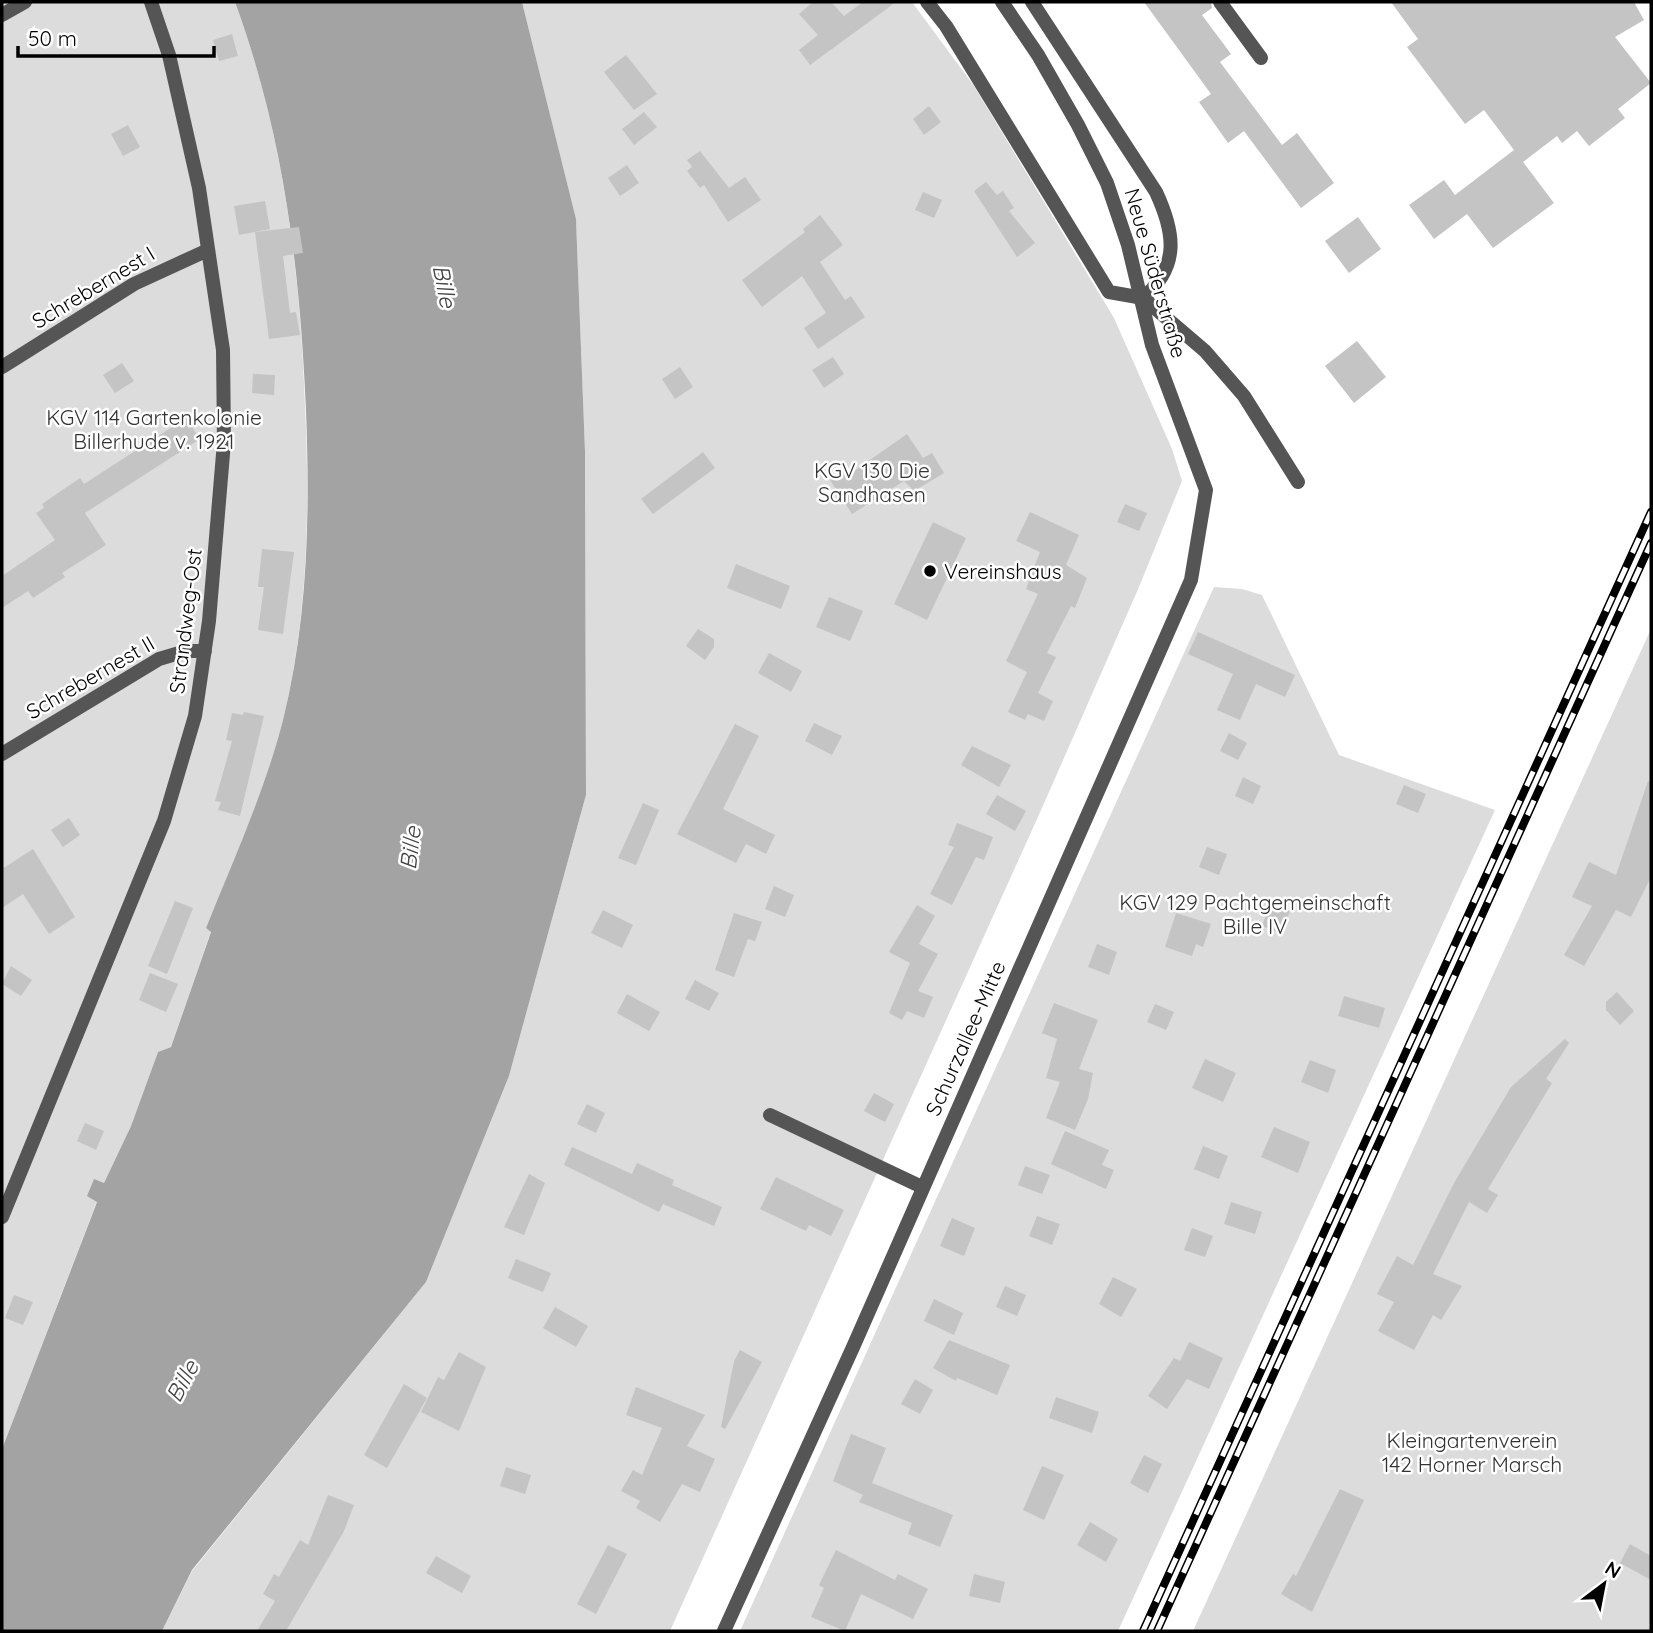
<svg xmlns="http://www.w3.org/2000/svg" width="1653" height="1633" viewBox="0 0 1653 1633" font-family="Quicksand,sans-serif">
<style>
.green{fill:#dcdcdc}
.water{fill:#a3a3a3}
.building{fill:#c4c4c4}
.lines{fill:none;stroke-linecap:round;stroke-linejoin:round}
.service{stroke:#555;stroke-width:14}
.minor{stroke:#555;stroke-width:14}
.rail-casing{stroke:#000;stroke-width:8}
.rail{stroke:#fff;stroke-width:5;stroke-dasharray:16;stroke-linecap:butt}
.poi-dot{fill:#000;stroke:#fff;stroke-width:2.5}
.labels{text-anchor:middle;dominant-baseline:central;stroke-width:5;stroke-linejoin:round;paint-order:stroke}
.street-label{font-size:21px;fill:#000;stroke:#fff}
.park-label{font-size:21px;fill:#333;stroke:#fff}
.poi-label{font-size:21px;fill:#000;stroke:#fff;text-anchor:start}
.water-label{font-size:23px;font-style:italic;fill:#444;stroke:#fff}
</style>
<rect width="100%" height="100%" fill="#fff"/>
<!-- green -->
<path class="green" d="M 2,2 L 235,2 C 283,133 300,267 305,405 C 310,511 308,617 283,720 C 266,791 234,861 206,928 L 211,931 L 171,1047 L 158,1052 L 131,1126 L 104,1183 L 94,1180 L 88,1195 L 97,1201 L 2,1449 Z
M 522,2 L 912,2 L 974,86 L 1114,318 L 1172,449 L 1182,481 L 1139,587 L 1042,808 L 670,1631 L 162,1631 L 192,1571 L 426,1282 L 509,1076 L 586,795 L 585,451 L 576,220 Z
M 1214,587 L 1242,589 L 1262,595 L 1339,755 L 1495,810 L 1118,1631 L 740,1631 Z
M 1651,629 L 1651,1631 L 1193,1631 Z"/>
<!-- water -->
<path class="water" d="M 235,2 L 522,2 L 576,219 L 585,451 L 586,795 L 509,1076 L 426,1282 L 192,1570 L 162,1631 L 2,1631 L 2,1449 L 97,1202 L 87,1196 L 94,1179 L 104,1183 L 131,1126 L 158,1052 L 171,1047 L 211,932 L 206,928 C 233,861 265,791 283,720 C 308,619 310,515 306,411 C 300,269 284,136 235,2 Z"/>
<!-- building -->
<path class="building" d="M 813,2 L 831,2 L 844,16 L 863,2 L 896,2 L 810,65 L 799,50 L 818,35 L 799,14 Z
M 1144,2 L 1211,2 L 1212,8 L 1202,15 L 1231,54 L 1220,62 L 1282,145 L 1297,133 L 1334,183 L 1301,208 L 1244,131 L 1228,143 L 1199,102 L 1211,94 Z
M 1391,2 L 1634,2 L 1644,20 L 1615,37 L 1651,83 L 1618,109 L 1625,118 L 1589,146 L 1577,131 L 1562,143 L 1557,136 L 1523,162 L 1554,203 L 1493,248 L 1467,214 L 1434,239 L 1409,205 L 1444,180 L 1455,195 L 1514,150 L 1484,110 L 1465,124 L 1407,47 L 1418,39 Z
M 232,34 L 238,56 L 219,61 L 213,40 Z
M 626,55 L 657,94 L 634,110 L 604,72 Z
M 929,106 L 941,122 L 924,135 L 913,119 Z
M 644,112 L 657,127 L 634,145 L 622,129 Z
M 128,125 L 140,147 L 123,156 L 111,134 Z
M 700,151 L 729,188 L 745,177 L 761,200 L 728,222 L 704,185 L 700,188 L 687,171 L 692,167 L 687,160 Z
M 627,165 L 639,183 L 620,196 L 608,178 Z
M 986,182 L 997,195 L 1003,191 L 1014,208 L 1009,211 L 1035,243 L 1017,257 L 974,191 Z
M 923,192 L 942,200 L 934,218 L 915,210 Z
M 265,201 L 270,229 L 239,235 L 234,206 Z
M 820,215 L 843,245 L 820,262 L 845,300 L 851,296 L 865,317 L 818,349 L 804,328 L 826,313 L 802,276 L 762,307 L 742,280 L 805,232 L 803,229 Z
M 1358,217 L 1381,249 L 1349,273 L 1325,241 Z
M 299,227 L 303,253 L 283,256 L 290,313 L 296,312 L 300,335 L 269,339 L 255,232 Z
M 1357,341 L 1386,377 L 1354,403 L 1325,366 Z
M 833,357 L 844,374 L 824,388 L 812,370 Z
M 122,363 L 134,381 L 115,393 L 103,375 Z
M 680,367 L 693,387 L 675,399 L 662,379 Z
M 253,374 L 275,375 L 274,395 L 252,393 Z
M 186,418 L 200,439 L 85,513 L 106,545 L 62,573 L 65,577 L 33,598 L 28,591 L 2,608 L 2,576 L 55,540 L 36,513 L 44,508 L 42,504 L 80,478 L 84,484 Z
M 907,434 L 923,458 L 932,453 L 944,473 L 914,491 L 904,481 L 852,514 L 830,480 L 846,469 L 850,474 Z
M 703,452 L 715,468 L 653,514 L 641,499 Z
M 1125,504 L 1147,513 L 1139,531 L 1117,522 Z
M 1030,512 L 1079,535 L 1066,565 L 1087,578 L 1075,608 L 1071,606 L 1047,653 L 1056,657 L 1038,693 L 1053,701 L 1044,721 L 1028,714 L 1025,720 L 1008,712 L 1027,672 L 1006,661 L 1038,594 L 1026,589 L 1040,552 L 1016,541 Z
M 933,522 L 966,538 L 927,620 L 894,604 Z
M 262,549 L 294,552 L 283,634 L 258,630 L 264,587 L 258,587 Z
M 736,564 L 790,586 L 781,609 L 727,588 Z
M 829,597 L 863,611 L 850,641 L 816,627 Z
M 698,629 L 714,639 L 714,647 L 705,660 L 686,646 Z
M 1198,632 L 1295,675 L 1285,697 L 1256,684 L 1240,720 L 1217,710 L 1233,674 L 1188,654 Z
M 769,653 L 802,671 L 791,692 L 758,673 Z
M 244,712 L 264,716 L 240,816 L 218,810 L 221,802 L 215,801 L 232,741 L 226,740 L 232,713 L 243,715 Z
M 814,723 L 842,736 L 832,755 L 805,741 Z
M 735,724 L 759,736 L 723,809 L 775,835 L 766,854 L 746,844 L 736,863 L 677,834 Z
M 1229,733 L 1247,743 L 1238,760 L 1220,751 Z
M 972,746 L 1011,765 L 999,787 L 961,765 Z
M 1243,777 L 1261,786 L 1253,804 L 1235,796 Z
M 1648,781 L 1651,782 L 1651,877 L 1631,917 L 1616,910 L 1584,966 L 1564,955 L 1592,906 L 1572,897 L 1589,862 L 1616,875 Z
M 1404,785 L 1426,794 L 1418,813 L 1396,804 Z
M 997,795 L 1026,811 L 1015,831 L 986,814 Z
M 643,803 L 659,810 L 636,865 L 618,858 Z
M 69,818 L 80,835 L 63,847 L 51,830 Z
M 957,823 L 993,837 L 984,860 L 976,857 L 952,905 L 930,894 L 954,847 L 948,845 Z
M 1207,847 L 1227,854 L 1219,875 L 1199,867 Z
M 33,849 L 75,917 L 49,934 L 23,894 L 2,908 L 2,869 Z
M 774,886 L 794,895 L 785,917 L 765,909 Z
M 175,901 L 193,908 L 167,974 L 148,966 Z
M 1270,904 L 1290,911 L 1282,934 L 1262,926 Z
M 917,905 L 935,916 L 919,944 L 938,954 L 918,991 L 933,997 L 924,1018 L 907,1011 L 902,1020 L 889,1013 L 910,963 L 889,952 Z
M 603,910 L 633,925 L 622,948 L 591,933 Z
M 734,913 L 762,922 L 755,941 L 748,939 L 734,977 L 715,970 Z
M 1176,913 L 1211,924 L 1203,947 L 1196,944 L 1192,956 L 1165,947 Z
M 1097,944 L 1117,952 L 1109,975 L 1088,967 Z
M 11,966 L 32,980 L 21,996 L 2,984 Z
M 150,973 L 178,984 L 166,1012 L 139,1000 Z
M 695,980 L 719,993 L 709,1011 L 685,999 Z
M 1617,992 L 1634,1011 L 1620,1025 L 1606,1010 L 1606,1002 Z
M 627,994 L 660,1012 L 649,1031 L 617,1013 Z
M 1344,996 L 1385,1008 L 1379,1028 L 1338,1016 Z
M 1054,1003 L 1098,1020 L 1079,1069 L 1093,1073 L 1088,1099 L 1075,1130 L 1046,1118 L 1060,1082 L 1046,1078 L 1057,1039 L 1042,1033 Z
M 1155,1004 L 1174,1012 L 1166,1030 L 1147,1022 Z
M 1565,1039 L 1569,1043 L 1546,1079 L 1552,1083 L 1488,1189 L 1498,1195 L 1487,1213 L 1469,1202 L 1433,1274 L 1462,1286 L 1441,1320 L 1433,1315 L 1414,1350 L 1378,1331 L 1394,1302 L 1377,1294 L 1397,1256 L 1413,1265 L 1454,1183 L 1511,1087 Z
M 1205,1059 L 1236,1073 L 1223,1102 L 1192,1088 Z
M 1310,1060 L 1336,1070 L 1328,1093 L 1301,1082 Z
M 874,1093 L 894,1104 L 885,1122 L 864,1111 Z
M 587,1104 L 605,1113 L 596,1133 L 577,1124 Z
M 85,1123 L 104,1131 L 96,1150 L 77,1141 Z
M 1274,1127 L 1310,1142 L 1298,1173 L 1261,1157 Z
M 1065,1131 L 1109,1150 L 1102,1165 L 1114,1170 L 1106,1189 L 1051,1164 Z
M 1203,1146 L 1228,1156 L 1219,1179 L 1194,1169 Z
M 572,1147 L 632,1174 L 637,1163 L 674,1180 L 672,1185 L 722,1207 L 714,1226 L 663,1204 L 659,1212 L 564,1165 Z
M 1025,1166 L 1050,1175 L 1042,1194 L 1018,1185 Z
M 529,1174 L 545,1183 L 524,1235 L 504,1227 Z
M 776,1177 L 844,1210 L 831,1236 L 809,1225 L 806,1231 L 760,1209 Z
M 1231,1202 L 1262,1212 L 1255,1234 L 1224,1224 Z
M 1037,1216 L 1060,1224 L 1052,1245 L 1029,1236 Z
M 952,1218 L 975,1228 L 964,1256 L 940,1246 Z
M 1192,1228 L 1213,1236 L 1205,1257 L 1184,1250 Z
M 516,1259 L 551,1273 L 543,1292 L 508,1278 Z
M 1113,1277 L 1137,1289 L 1121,1317 L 1099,1304 Z
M 1005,1286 L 1026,1295 L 1017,1316 L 996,1307 Z
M 14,1295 L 33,1302 L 23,1325 L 5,1318 Z
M 934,1299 L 963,1313 L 954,1335 L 924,1321 Z
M 555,1307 L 588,1326 L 576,1347 L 543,1328 Z
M 949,1340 L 1010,1365 L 997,1395 L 957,1378 L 956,1381 L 933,1368 Z
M 1189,1342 L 1223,1358 L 1209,1389 L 1187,1379 L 1167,1409 L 1148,1396 L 1174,1358 L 1180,1361 Z
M 740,1350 L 762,1362 L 725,1429 L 721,1427 L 734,1361 Z
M 459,1352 L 486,1367 L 459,1431 L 421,1412 L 438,1377 L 444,1380 Z
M 915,1379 L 933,1390 L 920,1414 L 901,1404 Z
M 404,1384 L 427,1398 L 387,1468 L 364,1455 Z
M 636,1387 L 705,1415 L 687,1446 L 715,1459 L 700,1492 L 682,1484 L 660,1522 L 636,1508 L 640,1501 L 621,1491 L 633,1470 L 642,1475 L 662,1428 L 626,1415 Z
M 1056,1397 L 1099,1412 L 1092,1433 L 1049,1418 Z
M 851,1434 L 886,1448 L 872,1483 L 953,1515 L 940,1547 L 908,1534 L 912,1523 L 859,1502 L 863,1495 L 833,1481 Z
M 1144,1455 L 1162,1464 L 1148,1493 L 1130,1483 Z
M 1042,1466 L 1064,1475 L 1044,1520 L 1023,1510 Z
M 506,1467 L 531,1475 L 525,1494 L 500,1486 Z
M 1340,1489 L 1364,1500 L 1312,1612 L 1281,1594 L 1293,1574 L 1296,1576 Z
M 328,1495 L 354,1505 L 344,1531 L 286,1631 L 257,1631 L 275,1601 L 263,1594 L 274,1574 L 279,1577 L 300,1540 L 308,1545 Z
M 1090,1522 L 1118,1539 L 1106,1562 L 1077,1545 Z
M 1630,1544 L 1651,1556 L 1651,1580 L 1620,1563 Z
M 608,1545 L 627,1554 L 596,1614 L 577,1604 Z
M 836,1550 L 895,1580 L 898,1574 L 928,1589 L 913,1619 L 861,1594 L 845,1631 L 811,1617 L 824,1588 L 819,1585 Z
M 436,1556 L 471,1576 L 462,1593 L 426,1573 Z
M 974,1574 L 1005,1582 L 1000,1603 L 969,1596 Z"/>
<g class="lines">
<!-- service -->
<path class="service" d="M 927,2 L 946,26 L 1109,292 L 1143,298 L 1205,351 L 1244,396 L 1298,482
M 1032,2 L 1156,192 C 1175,233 1180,266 1143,298
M 1220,2 L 1261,58
M 2,15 L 25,2
M 2,367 L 134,284 L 208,250
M 2,754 L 159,659 L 186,651 L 205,651
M 770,1115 L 922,1187
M 2,1217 L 164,821 L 195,716 L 209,621 L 224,442 L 223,350 L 199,188 L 169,55 L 151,2"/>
<!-- minor -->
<path class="minor" d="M 724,1631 L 854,1345 L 1191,580 L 1206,490 L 1152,345 L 1128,245 L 1107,183 L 1078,125 L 1038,55 L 1002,2"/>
<!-- rail casing -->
<g class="rail-casing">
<path id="rail" d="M 1143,1631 L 1651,512
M 1157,1631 L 1651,543"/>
</g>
<!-- rail -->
<use href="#rail" class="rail"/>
</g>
<!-- markers -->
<circle class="poi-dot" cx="930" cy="571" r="7"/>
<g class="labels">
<!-- street labels -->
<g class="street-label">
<text transform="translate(1156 273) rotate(74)">Neue Süderstraße</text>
<text transform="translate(93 287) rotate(-31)">Schrebernest I</text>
<text transform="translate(185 621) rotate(-83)">Strandweg-Ost</text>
<text transform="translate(90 677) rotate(-30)">Schrebernest II</text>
<text transform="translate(965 1038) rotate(-66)">Schurzallee-Mitte</text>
</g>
<!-- park labels -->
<g class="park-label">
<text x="154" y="417">KGV 114 Gartenkolonie<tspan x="154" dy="24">Billerhude v. 1921</tspan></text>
<text x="872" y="470">KGV 130 Die<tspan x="872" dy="24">Sandhasen</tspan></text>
<text x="1255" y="902">KGV 129 Pachtgemeinschaft<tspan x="1255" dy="24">Bille IV</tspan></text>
<text x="1472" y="1440">Kleingartenverein<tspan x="1472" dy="24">142 Horner Marsch</tspan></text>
</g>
<!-- poi labels -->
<g class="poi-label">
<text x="944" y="571">Vereinshaus</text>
</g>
<!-- water labels -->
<g class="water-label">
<text transform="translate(445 286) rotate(79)">Bille</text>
<text transform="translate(410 848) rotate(-83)">Bille</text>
<text transform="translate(182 1381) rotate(-62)">Bille</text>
</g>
</g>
<!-- border -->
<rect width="1653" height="1633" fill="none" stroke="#000000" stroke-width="7"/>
<!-- north arrow -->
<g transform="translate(1604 1584) rotate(32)" stroke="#ffffff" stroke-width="5" paint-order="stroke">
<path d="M0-5L12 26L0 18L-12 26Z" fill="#000000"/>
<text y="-10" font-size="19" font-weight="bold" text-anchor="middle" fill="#000000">N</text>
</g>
<!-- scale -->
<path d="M18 46v10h196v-10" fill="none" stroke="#000000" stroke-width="3.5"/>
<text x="28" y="46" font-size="21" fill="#000000" stroke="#ffffff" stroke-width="5" paint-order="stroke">50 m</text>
</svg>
